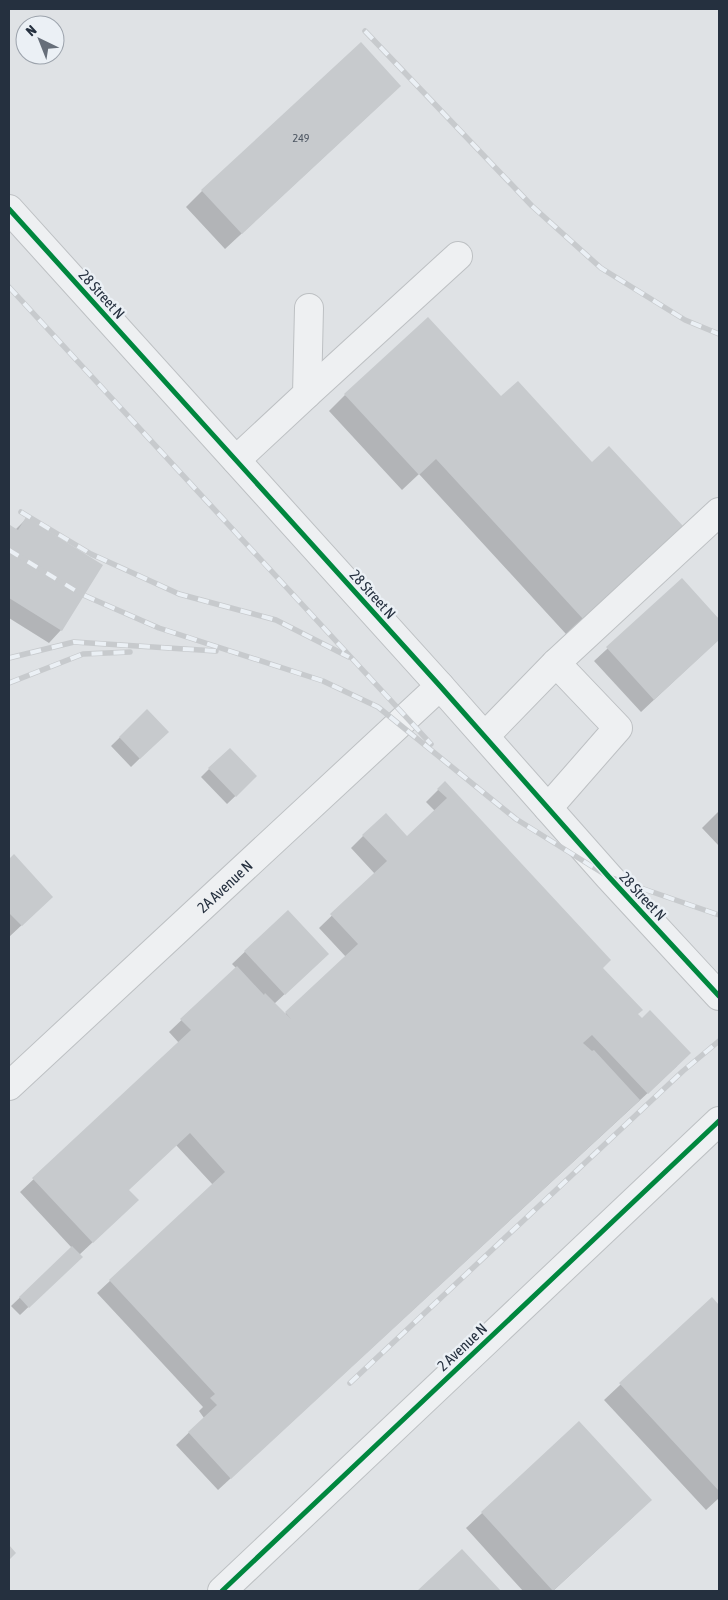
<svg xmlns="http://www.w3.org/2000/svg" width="728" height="1600" viewBox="0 0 728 1600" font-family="'Asap Condensed',sans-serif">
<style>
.shadow{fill:#0003}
.building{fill:#c7cacd}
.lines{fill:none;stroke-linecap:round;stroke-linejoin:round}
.minor-casing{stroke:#bdc0c3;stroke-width:30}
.minor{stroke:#eef0f2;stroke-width:28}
.rail-casing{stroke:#c7cacd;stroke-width:5.5}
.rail{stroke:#ebf0f5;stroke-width:4;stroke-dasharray:11;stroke-linecap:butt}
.cycleway-casing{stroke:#ebf0f5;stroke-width:8}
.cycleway{stroke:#00873e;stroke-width:5}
.labels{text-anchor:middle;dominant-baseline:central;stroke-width:5;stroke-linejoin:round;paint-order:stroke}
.number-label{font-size:12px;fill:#4e5763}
.street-label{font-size:15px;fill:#25303f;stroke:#ebf0f5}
</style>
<rect width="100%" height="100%" fill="#dfe2e5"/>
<!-- shadow -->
<path class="shadow" d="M 384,101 L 225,249 L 186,207 L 202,191 Z
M 345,395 L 665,542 L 566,634 L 419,474 L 402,490 L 329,411 Z
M 27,518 L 61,630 L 49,643 L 9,618 L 9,527 L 10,526 L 15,530 Z
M 682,580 L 719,621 L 719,639 L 641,712 L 594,661 Z
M 147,711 L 167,732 L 131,767 L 111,746 Z
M 209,769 L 247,785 L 227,804 L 201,777 Z
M 445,783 L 601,969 L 677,1066 L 218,1490 L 176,1445 L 204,1418 L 199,1411 L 203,1407 L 97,1293 L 213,1185 L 176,1145 L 128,1190 L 124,1213 L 79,1255 L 81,1257 L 20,1315 L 11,1306 L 72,1248 L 20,1192 L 179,1043 L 169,1032 L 236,968 L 232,964 L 288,911 L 315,966 L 274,1004 L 285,1014 L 346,957 L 319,928 L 375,874 L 351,848 L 363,836 L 407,838 L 435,811 L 426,802 Z
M 719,811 L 719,846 L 702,828 Z
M 14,856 L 39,909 L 9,937 L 9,861 Z
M 712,1299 L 719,1307 L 719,1498 L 706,1510 L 604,1400 Z
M 579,1423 L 634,1516 L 553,1591 L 523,1591 L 466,1528 Z
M 462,1551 L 499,1591 L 419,1591 Z"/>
<!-- building -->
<path class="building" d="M 361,42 L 401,86 L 242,234 L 201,190 Z
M 428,317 L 501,396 L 518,381 L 592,462 L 609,446 L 683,526 L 583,619 L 436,459 L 419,475 L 344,394 Z
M 26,517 L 103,565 L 62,631 L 9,598 L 9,526 L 10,525 L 18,530 Z
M 682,578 L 719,619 L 719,640 L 654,700 L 606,647 Z
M 147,709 L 169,732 L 140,759 L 119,737 Z
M 230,748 L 257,776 L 236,797 L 208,768 Z
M 445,781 L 611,960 L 603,968 L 643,1010 L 638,1014 L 642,1018 L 650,1010 L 691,1053 L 648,1094 L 592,1035 L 583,1043 L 592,1051 L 594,1050 L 640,1100 L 231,1479 L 188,1432 L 217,1405 L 210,1398 L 215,1394 L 109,1280 L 225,1172 L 190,1133 L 129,1190 L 139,1200 L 93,1243 L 32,1178 L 191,1030 L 180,1019 L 237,966 L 264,995 L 265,993 L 291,1019 L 285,1012 L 358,944 L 330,914 L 387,861 L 362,835 L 386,813 L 407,836 L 447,798 L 437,789 Z
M 14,854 L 53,897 L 22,926 L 9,913 L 9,859 Z
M 288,910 L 329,954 L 285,995 L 244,951 Z
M 72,1246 L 83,1257 L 29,1308 L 19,1297 Z
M 712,1297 L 719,1305 L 719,1491 L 619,1383 Z
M 579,1421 L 652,1500 L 553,1591 L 481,1512 Z
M 9,1545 L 16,1553 L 9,1560 Z
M 462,1549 L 501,1591 L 417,1591 Z"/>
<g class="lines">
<!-- minor casing -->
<g class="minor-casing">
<g id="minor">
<path d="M 9,209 L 440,686 L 609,877 L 719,996"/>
<path d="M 307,394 L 458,256"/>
<path d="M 236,460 L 307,394 L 309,308"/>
<path d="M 485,736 L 556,663 L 719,512"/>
<path d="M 548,808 L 618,728 L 556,663"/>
<path id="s1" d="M 9,1086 L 440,686"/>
<path d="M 222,1591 L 719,1121"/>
</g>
</g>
<!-- minor -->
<use href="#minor" class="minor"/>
<!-- rail casing -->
<g class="rail-casing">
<path id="rail" d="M 365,31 L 532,206 L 601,268 L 685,320 L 719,334
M 9,287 L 431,744
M 21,512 L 91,554 L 179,594 L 276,620 L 349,657
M 9,550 L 81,594 L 159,628 L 323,681 L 378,707 L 516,819 L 609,877 L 719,915
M 9,658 L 74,642 L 216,651
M 9,683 L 83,654 L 130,652
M 350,1383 L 683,1071 L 719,1041"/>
</g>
<!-- rail -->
<use href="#rail" class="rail"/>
<!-- cycleway casing -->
<g class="cycleway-casing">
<path id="cycleway" d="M 9,209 L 440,686 L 609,877 L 719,996
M 222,1591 L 719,1121"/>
</g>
<!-- cycleway -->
<use href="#cycleway" class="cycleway"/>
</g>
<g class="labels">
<!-- number labels -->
<g class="number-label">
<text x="301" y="138">249</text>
</g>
<!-- street labels -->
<g class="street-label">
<text transform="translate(102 294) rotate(48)">28 Street N</text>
<text transform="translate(373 594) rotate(48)">28 Street N</text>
<text stroke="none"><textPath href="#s1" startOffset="294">2A Avenue N</textPath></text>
<text transform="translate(643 896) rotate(47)">28 Street N</text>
<text transform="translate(462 1347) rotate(-43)">2 Avenue N</text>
</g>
</g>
<!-- border -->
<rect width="728" height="1600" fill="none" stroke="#25303f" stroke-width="20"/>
<!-- north arrow -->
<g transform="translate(40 40) rotate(317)"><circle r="24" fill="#ebf0f5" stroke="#9ca3ac"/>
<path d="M0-4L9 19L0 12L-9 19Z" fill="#666e79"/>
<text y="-8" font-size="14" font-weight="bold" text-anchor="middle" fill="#25303f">N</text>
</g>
</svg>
